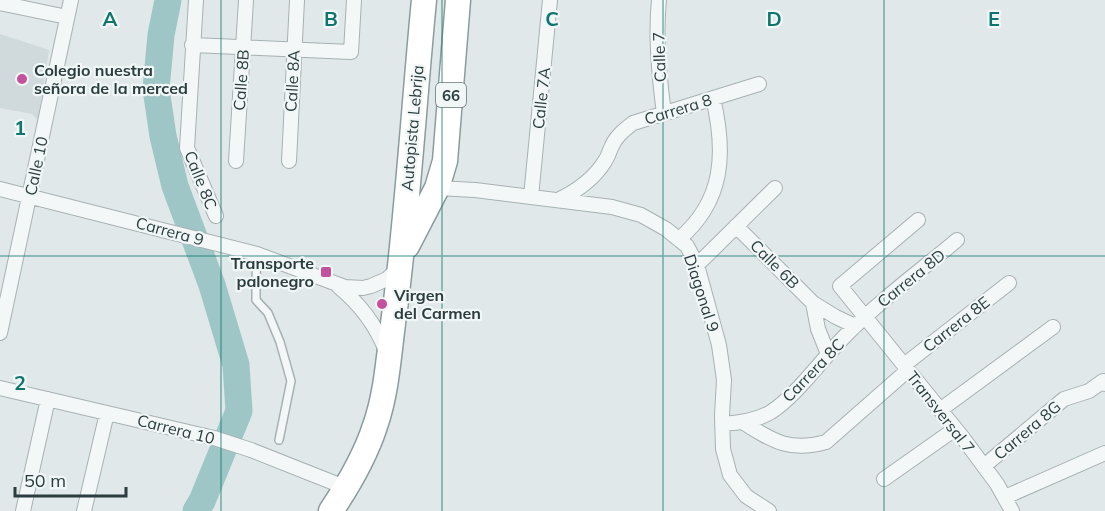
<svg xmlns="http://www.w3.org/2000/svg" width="1105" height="511" viewBox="0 0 1105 511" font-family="Mulish,sans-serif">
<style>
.built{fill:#d0d9db}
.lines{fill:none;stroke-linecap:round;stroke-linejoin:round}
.river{stroke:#9fc6c6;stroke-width:27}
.service-casing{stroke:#a7b1b3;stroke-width:10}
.minor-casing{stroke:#a7b1b3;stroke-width:16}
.trunk-casing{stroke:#8a9c9e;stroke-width:27}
.service{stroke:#f4f7f7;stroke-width:7}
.minor{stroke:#f4f7f7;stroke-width:14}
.trunk{stroke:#fff;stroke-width:24}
.grid{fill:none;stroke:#0f766e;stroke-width:1.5;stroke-opacity:0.55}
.poi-dot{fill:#c4519d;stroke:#f1f6f6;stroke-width:2}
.labels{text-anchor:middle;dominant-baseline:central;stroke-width:4.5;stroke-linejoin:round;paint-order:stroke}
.shield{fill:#f1f6f6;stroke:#667476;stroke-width:1.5}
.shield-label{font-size:15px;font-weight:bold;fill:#2b3d3f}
.street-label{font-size:16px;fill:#2b3d3f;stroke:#f1f6f6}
.poi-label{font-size:16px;font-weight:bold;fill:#2b3d3f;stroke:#f1f6f6;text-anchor:start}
.grid-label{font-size:20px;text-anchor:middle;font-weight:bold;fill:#0f766e;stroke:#f1f6f6;stroke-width:4.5;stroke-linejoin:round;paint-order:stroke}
</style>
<rect width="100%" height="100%" fill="#e1e8e9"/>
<!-- built -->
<path class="built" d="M 0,34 L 49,50 L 38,120 L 32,114 L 0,108 Z"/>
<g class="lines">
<!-- river -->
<path class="river" d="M 168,0 L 161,35 L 156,89 L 163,136 L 175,186 L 212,285 L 236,365 L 239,411 L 202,501 L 196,511"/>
<!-- service casing -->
<g class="service-casing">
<path id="service" d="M 257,254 L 256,281 L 256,300 L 268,313 L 280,342 L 291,381 L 279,440"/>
</g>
<!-- minor casing -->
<g class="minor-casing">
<path id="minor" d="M 196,0 L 187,148 L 216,216
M 659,0 C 655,37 659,76 664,113
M 0,3 L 67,17
M 192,45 L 351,52 L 354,0
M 236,161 L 246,0
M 289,161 L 297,0
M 437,188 L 475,190 L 612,207 L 641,215 L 666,229 L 687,246 L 697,265 L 719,345 L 724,380 L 722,415 L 723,449 L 730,475 L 746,496 L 769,511
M 0,189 L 257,254 L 345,287 L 363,288 L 371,286 L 387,279 L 399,268
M 531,197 L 550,0
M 558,200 C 577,191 594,179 605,161 C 608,157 609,152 611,148 C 615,137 624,130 633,123 L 759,84
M 918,220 L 840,286 L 963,438 L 997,484 L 1012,511
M 736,226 L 813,303 L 836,317 L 855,326
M 679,239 C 724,201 726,153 713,98
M 697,265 L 775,188
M 338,286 C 360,304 376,325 386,351
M 813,303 L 818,329 L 828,354
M 0,333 L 71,0
M 904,365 L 1009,283
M 0,388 L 214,438 L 251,450 L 347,488
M 940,410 L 1053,327
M 744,423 C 774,442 791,452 826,442 L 908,370
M 722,424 C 739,423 756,421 771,412 C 797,395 822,359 845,336 C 879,301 919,272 957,240
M 984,466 L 1064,399 L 1089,391 L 1103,381 L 1105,384
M 884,479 L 955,429
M 1005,497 L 1105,453
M 23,511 L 48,399
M 84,511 L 107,413"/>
</g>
<!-- trunk casing -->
<g class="trunk-casing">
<path id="trunk" d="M 407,246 L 437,188 L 445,161 L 458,0
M 331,511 C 349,484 365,457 375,426 C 388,389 389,348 395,309 C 408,207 414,103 424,0"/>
</g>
<!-- service -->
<use href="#service" class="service"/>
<!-- minor -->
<use href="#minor" class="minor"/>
<!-- trunk -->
<use href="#trunk" class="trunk"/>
</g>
<!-- grid -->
<path class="grid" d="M 221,0 L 221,511M 442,0 L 442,511M 663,0 L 663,511M 884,0 L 884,511M 0,256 L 1105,256"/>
<!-- markers -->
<g class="poi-dot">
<circle cx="22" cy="79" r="6"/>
<rect x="320" y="266" width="12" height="12" rx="3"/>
<circle cx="382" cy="304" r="6"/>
</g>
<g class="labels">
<!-- shield labels -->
<rect class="shield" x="436" y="83" width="30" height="24" rx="4.5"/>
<g class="shield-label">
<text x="451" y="95">66</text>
</g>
<!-- street labels -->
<g class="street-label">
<text transform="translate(659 57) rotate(-92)">Calle 7</text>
<text transform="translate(241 80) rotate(-86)">Calle 8B</text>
<text transform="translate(292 81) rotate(-87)">Calle 8A</text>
<text transform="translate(541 98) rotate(-84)">Calle 7A</text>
<text transform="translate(678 109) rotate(-17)">Carrera 8</text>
<text transform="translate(412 128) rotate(-85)">Autopista Lebrija</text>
<text transform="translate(36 166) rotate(-78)">Calle 10</text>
<text transform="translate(201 180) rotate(68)">Calle 8C</text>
<text transform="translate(170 231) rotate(15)">Carrera 9</text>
<text transform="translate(775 264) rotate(45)">Calle 6B</text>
<text transform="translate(911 278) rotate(-39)">Carrera 8D</text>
<text transform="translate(702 293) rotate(72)">Diagonal 9</text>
<text transform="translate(956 324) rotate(-38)">Carrera 8E</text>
<text transform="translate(813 370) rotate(-46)">Carrera 8C</text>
<text transform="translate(941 412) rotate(52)">Transversal 7</text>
<text transform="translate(176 429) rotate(14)">Carrera 10</text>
<text transform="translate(1027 430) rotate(-40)">Carrera 8G</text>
</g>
<!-- poi labels -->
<g class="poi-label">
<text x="34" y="70">Colegio nuestra<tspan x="34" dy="18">señora de la merced</tspan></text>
<text x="314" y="263" text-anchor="end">Transporte<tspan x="314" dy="18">palonegro</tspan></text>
<text x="394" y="295">Virgen<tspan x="394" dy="18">del Carmen</tspan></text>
</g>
</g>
<g class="grid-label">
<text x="110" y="26">A</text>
<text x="331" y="26">B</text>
<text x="552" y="26">C</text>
<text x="774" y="26">D</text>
<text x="994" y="26">E</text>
<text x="20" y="135">1</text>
<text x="20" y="390">2</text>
</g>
<!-- scale -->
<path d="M15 487v9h111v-9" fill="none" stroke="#2b3d3f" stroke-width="3"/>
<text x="24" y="487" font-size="18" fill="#2b3d3f" stroke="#f1f6f6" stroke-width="4.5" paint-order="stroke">50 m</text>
</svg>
